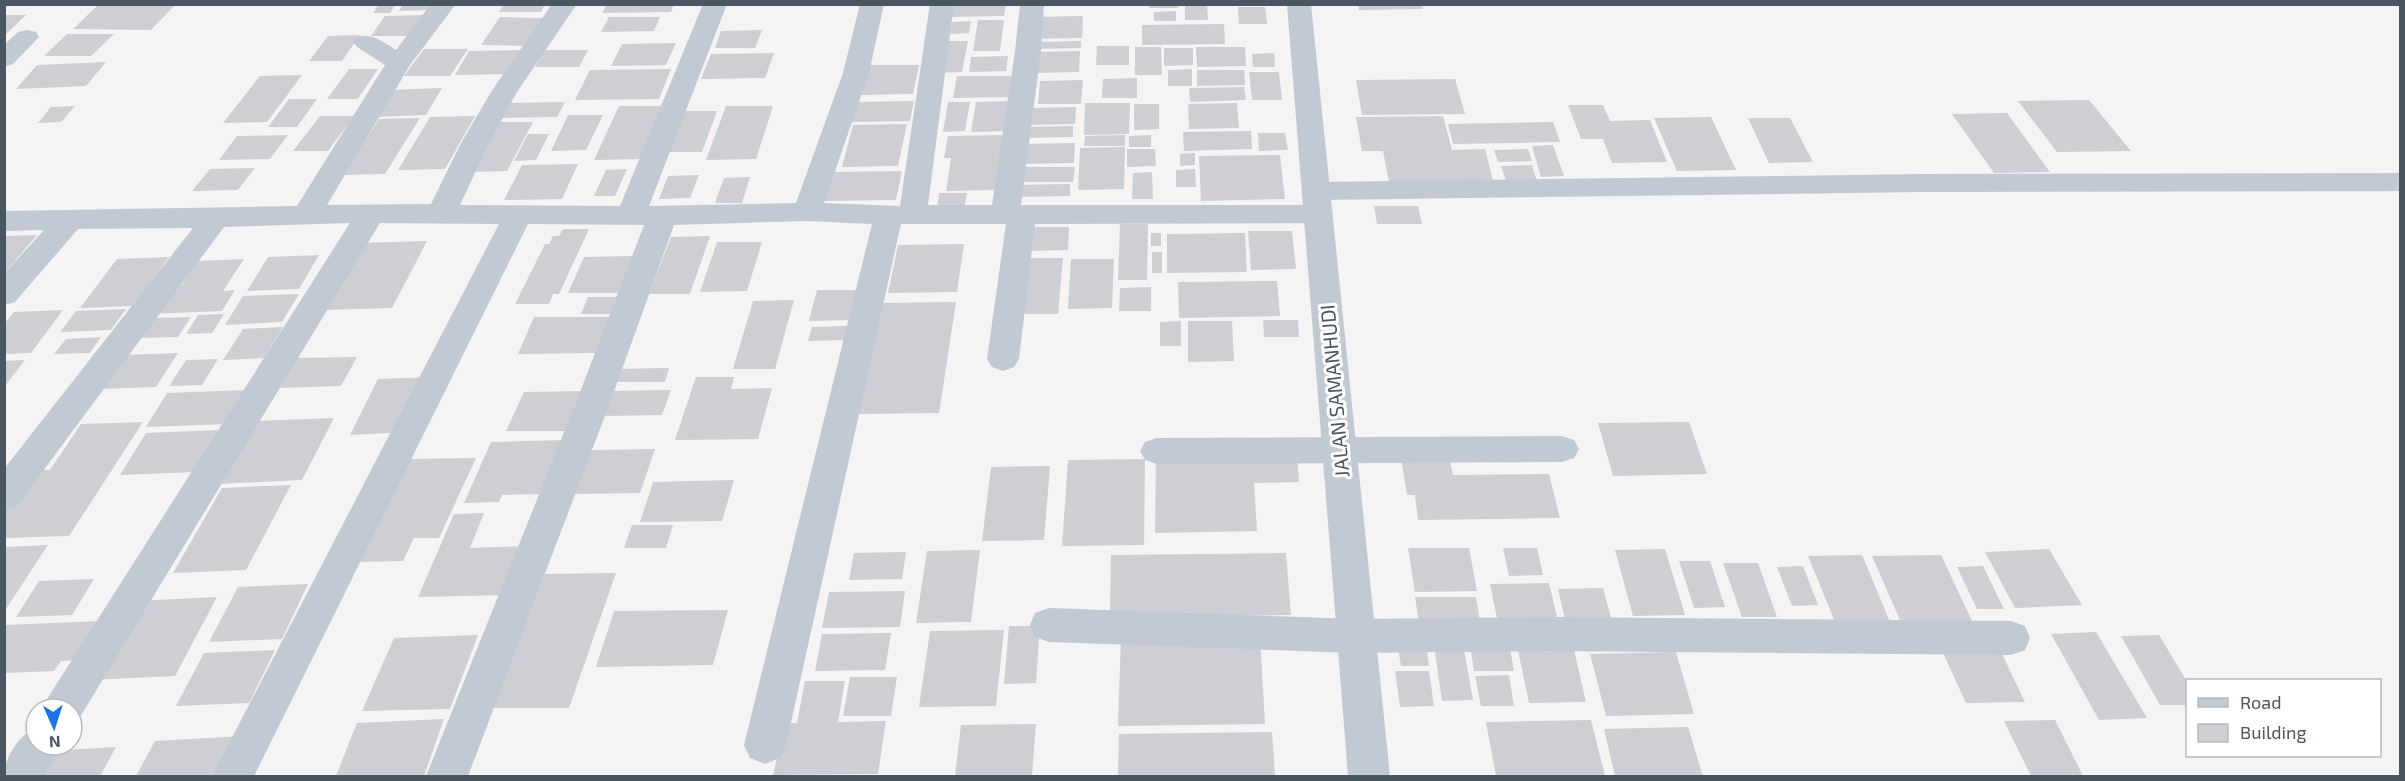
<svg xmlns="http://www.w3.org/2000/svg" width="2405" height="781" viewBox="0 0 2405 781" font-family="'Exo 2',sans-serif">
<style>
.building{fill:#cdcfd5}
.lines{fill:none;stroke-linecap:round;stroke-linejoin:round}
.minor{fill:#c1cad2;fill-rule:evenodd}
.tertiary{fill:#c1cad2;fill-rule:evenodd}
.labels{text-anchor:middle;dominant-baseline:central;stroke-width:6;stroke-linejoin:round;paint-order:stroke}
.street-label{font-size:20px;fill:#4a5661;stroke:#fff}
</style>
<rect width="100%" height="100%" fill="#f5f3f3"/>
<!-- building -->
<path class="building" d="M 99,4 L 176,4 L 151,30 L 73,29 Z
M 379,4 L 396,4 L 390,13 L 373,13 Z
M 403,4 L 437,4 L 433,10 L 399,11 Z
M 504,4 L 545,4 L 541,12 L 499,12 Z
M 607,4 L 674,4 L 671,12 L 602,13 Z
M 954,4 L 1006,4 L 1004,16 L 951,17 Z
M 1149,4 L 1178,4 L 1178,8 L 1149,8 Z
M 1358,4 L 1421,4 L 1423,9 L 1359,10 Z
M 1185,5 L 1207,5 L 1208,20 L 1185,20 Z
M 1238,7 L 1265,7 L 1267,24 L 1239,24 Z
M 1176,11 L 1176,21 L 1154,21 L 1154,12 Z
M 4,15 L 26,15 L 4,36 Z
M 425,15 L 411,36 L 371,36 L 385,16 Z
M 1083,16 L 1082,38 L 1032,39 L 1035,17 Z
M 500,17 L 546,18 L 528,46 L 481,45 Z
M 609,17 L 660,17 L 654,31 L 601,32 Z
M 978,20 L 1004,20 L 1000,51 L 973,51 Z
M 971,21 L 969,33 L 950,34 L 952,22 Z
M 1224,24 L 1225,44 L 1142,45 L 1142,25 Z
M 762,30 L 755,48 L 715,48 L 721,31 Z
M 67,34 L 114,34 L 91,56 L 44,56 Z
M 360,35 L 342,61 L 309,61 L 328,36 Z
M 943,41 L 968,41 L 962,72 L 938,73 Z
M 1081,41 L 1081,48 L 1031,49 L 1032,42 Z
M 676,43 L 666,65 L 611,66 L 622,44 Z
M 1097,46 L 1129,46 L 1129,65 L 1096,65 Z
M 1135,47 L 1161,47 L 1162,75 L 1135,75 Z
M 1196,47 L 1245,47 L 1246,66 L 1197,67 Z
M 1164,48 L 1193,48 L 1193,65 L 1164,66 Z
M 424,49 L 468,49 L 450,76 L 404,76 Z
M 522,50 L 509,74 L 455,75 L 469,51 Z
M 545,50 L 588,50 L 579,67 L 535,67 Z
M 1080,51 L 1079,72 L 1035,73 L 1037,52 Z
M 774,53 L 765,78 L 701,79 L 711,54 Z
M 1274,53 L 1275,67 L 1253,67 L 1252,54 Z
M 1008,56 L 1006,71 L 969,72 L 971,57 Z
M 106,62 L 86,86 L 16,89 L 37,65 Z
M 868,65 L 919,65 L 913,94 L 860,95 Z
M 349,69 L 378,69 L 358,99 L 327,99 Z
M 671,69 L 659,99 L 575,100 L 590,70 Z
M 1192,69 L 1192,86 L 1168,86 L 1168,70 Z
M 1197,70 L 1244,70 L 1245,85 L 1197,86 Z
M 1249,72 L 1279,72 L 1282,100 L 1252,100 Z
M 302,75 L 267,122 L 223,123 L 260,76 Z
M 957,76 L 1011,76 L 1009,97 L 953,98 Z
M 1137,78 L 1137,98 L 1102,98 L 1103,79 Z
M 1455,79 L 1465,114 L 1362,115 L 1356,80 Z
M 1083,80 L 1081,104 L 1038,104 L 1040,81 Z
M 1244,87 L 1246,100 L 1190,102 L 1189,88 Z
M 442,88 L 426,115 L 373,117 L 390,90 Z
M 289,99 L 317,99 L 297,127 L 268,127 Z
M 2089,100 L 2131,151 L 2057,152 L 2018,101 Z
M 914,101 L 910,121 L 851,122 L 856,102 Z
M 1011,101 L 1007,131 L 971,132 L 976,102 Z
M 565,102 L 557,117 L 495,118 L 504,103 Z
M 948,102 L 970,102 L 965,131 L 943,132 Z
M 1085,103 L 1130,103 L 1129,134 L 1084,135 Z
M 1237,103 L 1239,128 L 1189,129 L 1188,104 Z
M 1134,104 L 1159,104 L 1159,129 L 1134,130 Z
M 1568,105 L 1603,105 L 1610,121 L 1650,120 L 1667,162 L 1612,163 L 1603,139 L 1581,139 Z
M 75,106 L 61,122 L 38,123 L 51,107 Z
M 619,106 L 666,106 L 644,159 L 594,160 Z
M 726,106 L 773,106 L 756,159 L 706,160 Z
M 1076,107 L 1075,124 L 1026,125 L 1028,108 Z
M 677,111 L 717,111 L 702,152 L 661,152 Z
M 2007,113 L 2050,172 L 1994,173 L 1952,114 Z
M 568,115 L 603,115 L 586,150 L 551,151 Z
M 320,116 L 354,116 L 328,151 L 293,151 Z
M 475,116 L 445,169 L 398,170 L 430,117 Z
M 1443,116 L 1452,150 L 1485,149 L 1493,180 L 1389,182 L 1383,151 L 1362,151 L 1356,117 Z
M 1711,117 L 1736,170 L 1677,171 L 1654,118 Z
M 420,118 L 385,174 L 343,175 L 379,119 Z
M 1748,118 L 1790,118 L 1813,162 L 1769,163 Z
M 498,122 L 533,122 L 507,171 L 471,172 Z
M 1553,122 L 1560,142 L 1453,144 L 1448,124 Z
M 907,124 L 898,166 L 842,167 L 853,125 Z
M 1073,126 L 1073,137 L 1026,138 L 1027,127 Z
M 1251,131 L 1252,149 L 1184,151 L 1183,132 Z
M 1258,133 L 1285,133 L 1288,150 L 1259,151 Z
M 528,134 L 549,134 L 536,160 L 514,161 Z
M 288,135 L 270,159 L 219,160 L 237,136 Z
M 1010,135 L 996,190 L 946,191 L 951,158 L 944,158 L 948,136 Z
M 1125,135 L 1125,146 L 1084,146 L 1085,136 Z
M 1151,135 L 1151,147 L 1129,147 L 1129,136 Z
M 1075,143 L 1074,163 L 1020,164 L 1023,144 Z
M 1553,145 L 1564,176 L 1541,177 L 1532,146 Z
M 1125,147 L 1124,189 L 1078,190 L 1080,148 Z
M 1127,149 L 1155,149 L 1156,166 L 1127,167 Z
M 1528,149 L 1532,161 L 1498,162 L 1494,150 Z
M 1195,153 L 1195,165 L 1180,166 L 1180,154 Z
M 1280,155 L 1285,199 L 1201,201 L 1199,156 Z
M 578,164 L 562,199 L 504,200 L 522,165 Z
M 1532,165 L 1537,181 L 1506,181 L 1501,166 Z
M 1020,167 L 1075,167 L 1073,182 L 1017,182 Z
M 255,168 L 238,190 L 192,191 L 210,169 Z
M 627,169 L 615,196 L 594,196 L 606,170 Z
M 1195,169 L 1196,187 L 1176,187 L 1176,170 Z
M 902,171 L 896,200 L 824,201 L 831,172 Z
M 1152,172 L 1153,199 L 1132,199 L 1133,173 Z
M 699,175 L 690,198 L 659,199 L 668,176 Z
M 750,177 L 742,203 L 715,203 L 724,178 Z
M 1070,184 L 1070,196 L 1012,197 L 1014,185 Z
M 939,193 L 967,193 L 964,209 L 937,210 Z
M 1374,206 L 1418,206 L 1422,224 L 1377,224 Z
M 1120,224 L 1148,224 L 1147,280 L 1118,280 Z
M 1030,227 L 1069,227 L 1068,250 L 1027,251 Z
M 563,229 L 589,229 L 559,294 L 553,294 L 549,304 L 515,304 L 545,244 L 549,244 L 553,236 L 559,236 Z
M 1248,231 L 1292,231 L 1296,269 L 1251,270 Z
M 1151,233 L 1161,233 L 1161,246 L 1151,246 Z
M 1245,233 L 1247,272 L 1167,273 L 1167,234 Z
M 37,235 L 4,274 L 4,236 Z
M 710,236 L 690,294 L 649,294 L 671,237 Z
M 427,241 L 392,308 L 322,310 L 360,243 Z
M 717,242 L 762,242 L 747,291 L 700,292 Z
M 964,244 L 957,292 L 888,293 L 898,245 Z
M 1152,252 L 1162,252 L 1162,273 L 1152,273 Z
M 319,255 L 299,289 L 247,291 L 268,257 Z
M 634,256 L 619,293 L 568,293 L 584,257 Z
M 169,257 L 134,306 L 80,308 L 117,259 Z
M 1021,258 L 1063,258 L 1058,314 L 1015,314 Z
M 244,259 L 223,291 L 235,290 L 222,311 L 149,314 L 168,286 L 181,286 L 198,261 Z
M 1071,259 L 1114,259 L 1112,308 L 1068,309 Z
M 1277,281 L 1280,316 L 1179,318 L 1178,282 Z
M 1151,287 L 1151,311 L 1119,311 L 1120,288 Z
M 817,290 L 860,290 L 853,320 L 809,321 Z
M 299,294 L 282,322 L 225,325 L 243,296 Z
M 588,297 L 617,297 L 610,314 L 581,314 Z
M 794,300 L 775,369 L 733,369 L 753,301 Z
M 956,302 L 939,413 L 857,414 L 880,303 Z
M 126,309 L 111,330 L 60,332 L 76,311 Z
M 63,310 L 31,353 L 4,354 L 4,324 L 14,312 Z
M 224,314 L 212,333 L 186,334 L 198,315 Z
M 191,317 L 178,337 L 135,338 L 149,318 Z
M 534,317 L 612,317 L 597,353 L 518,354 Z
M 1263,320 L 1298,320 L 1299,337 L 1264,337 Z
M 1181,321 L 1181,346 L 1160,346 L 1160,322 Z
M 1188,321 L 1232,321 L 1234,361 L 1188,362 Z
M 848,326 L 845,340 L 808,341 L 812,327 Z
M 283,327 L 264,358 L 223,360 L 243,329 Z
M 101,337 L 90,353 L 54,354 L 66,339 Z
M 178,353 L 156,387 L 100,389 L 123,355 Z
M 357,357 L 341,386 L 279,388 L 297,358 Z
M 218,359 L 202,385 L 169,386 L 186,360 Z
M 25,360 L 4,387 L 4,361 Z
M 669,368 L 665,382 L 612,382 L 617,369 Z
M 432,377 L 407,432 L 350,435 L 378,379 Z
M 696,377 L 734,377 L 731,389 L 772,388 L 758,439 L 675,440 Z
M 247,390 L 227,424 L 146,427 L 167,393 Z
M 671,390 L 662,415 L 599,416 L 608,391 Z
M 583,391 L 567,431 L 506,431 L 524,392 Z
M 334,418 L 302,480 L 218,484 L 254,421 Z
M 143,422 L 69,536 L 4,538 L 4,512 L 33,470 L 50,470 L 81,424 Z
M 1689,422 L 1707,474 L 1613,476 L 1598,423 Z
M 221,430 L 196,472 L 120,475 L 146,433 Z
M 568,440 L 547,494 L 502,495 L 499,502 L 464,503 L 491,442 Z
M 655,449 L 640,493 L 572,494 L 589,450 Z
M 1297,456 L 1299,482 L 1254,483 L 1257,531 L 1155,533 L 1156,458 Z
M 1449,457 L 1453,475 L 1549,474 L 1560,518 L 1418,520 L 1415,495 L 1407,495 L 1401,458 Z
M 476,458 L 439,538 L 414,538 L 403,561 L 355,562 L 407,459 Z
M 1145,459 L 1144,545 L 1062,546 L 1068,460 Z
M 1050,466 L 1044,540 L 982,541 L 991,467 Z
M 734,480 L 722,521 L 640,522 L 653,482 Z
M 291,485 L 246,570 L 173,573 L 222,488 Z
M 484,513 L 470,548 L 526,546 L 507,595 L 418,597 L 454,514 Z
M 632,525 L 673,525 L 666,548 L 624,548 Z
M 48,545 L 4,612 L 4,547 Z
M 1408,548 L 1469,548 L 1477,591 L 1415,592 Z
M 1503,548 L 1537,548 L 1543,575 L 1509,576 Z
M 1665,549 L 1685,615 L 1633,616 L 1615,550 Z
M 2049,549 L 2082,605 L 2015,608 L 1985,552 Z
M 980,550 L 971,622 L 916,623 L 927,551 Z
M 906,552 L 902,579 L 849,580 L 854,553 Z
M 1286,553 L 1291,615 L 1110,617 L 1111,555 Z
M 1862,555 L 1890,622 L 1835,622 L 1808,556 Z
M 1941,555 L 1974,625 L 1903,627 L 1872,556 Z
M 1679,561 L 1710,561 L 1725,607 L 1694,608 Z
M 1723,563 L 1758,563 L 1777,617 L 1742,617 Z
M 1803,566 L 1818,605 L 1792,606 L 1777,567 Z
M 1983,566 L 2004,609 L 1977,609 L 1957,567 Z
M 616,573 L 569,708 L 493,708 L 545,574 Z
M 94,579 L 72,615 L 16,617 L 39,581 Z
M 1549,583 L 1558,622 L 1498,623 L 1490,584 Z
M 308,584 L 282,639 L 209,642 L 238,587 Z
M 1603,588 L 1611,618 L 1565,619 L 1558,589 Z
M 905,591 L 900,627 L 822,628 L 829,592 Z
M 217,597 L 175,676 L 89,680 L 135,601 Z
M 1415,597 L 1476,597 L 1480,622 L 1419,623 Z
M 728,610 L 713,665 L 596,667 L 614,611 Z
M 101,621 L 78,660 L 61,661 L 54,671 L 4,673 L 4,625 Z
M 1009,626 L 1040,626 L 1036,683 L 1004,684 Z
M 1004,630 L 996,706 L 919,707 L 930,631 Z
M 2096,632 L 2147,718 L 2099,720 L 2051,634 Z
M 891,633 L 885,670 L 815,671 L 822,634 Z
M 478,635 L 450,709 L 362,711 L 394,638 Z
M 1260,635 L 1265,724 L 1118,726 L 1121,636 Z
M 1396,635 L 1425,635 L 1429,666 L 1401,666 Z
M 2159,635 L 2188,683 L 2188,705 L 2160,705 L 2121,636 Z
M 1508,637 L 1514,671 L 1474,671 L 1469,638 Z
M 1462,638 L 1473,700 L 1442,701 L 1433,639 Z
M 275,650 L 249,703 L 176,706 L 204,653 Z
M 1518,650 L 1574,650 L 1586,702 L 1529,703 Z
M 1676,652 L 1694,714 L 1606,716 L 1590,654 Z
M 2001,652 L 2025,702 L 1966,703 L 1943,653 Z
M 1395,671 L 1429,671 L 1434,706 L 1400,707 Z
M 1509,675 L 1514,706 L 1481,706 L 1475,676 Z
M 850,677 L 897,677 L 891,716 L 843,716 Z
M 805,681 L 845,681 L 838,722 L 886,721 L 878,774 L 773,775 L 785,723 L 797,723 Z
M 444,719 L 424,776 L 336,776 L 357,723 Z
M 1591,720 L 1605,776 L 1496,776 L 1486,722 Z
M 2055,720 L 2083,776 L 2031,776 L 2004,721 Z
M 1036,724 L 1032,776 L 955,776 L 961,725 Z
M 1688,727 L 1703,776 L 1615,776 L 1604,729 Z
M 1272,732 L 1275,776 L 1118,776 L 1119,734 Z
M 243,736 L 224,776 L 136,776 L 155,741 Z
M 116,747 L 100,776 L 32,776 L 47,751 Z"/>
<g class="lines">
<!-- minor -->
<path class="minor" d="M 431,4 L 456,4 L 410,65 L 327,205 L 431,204 L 460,145 L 491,92 L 552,4 L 577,4 L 517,92 L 488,145 L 460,205 L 620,206 L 703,4 L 727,4 L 649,206 L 796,203 L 843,73 L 860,4 L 884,4 L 869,73 L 824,203 L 900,206 L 930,4 L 954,4 L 928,205 L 992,205 L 1015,51 L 1020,4 L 1044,4 L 1041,51 L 1021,205 L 1319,205 L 1329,207 L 1333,214 L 1329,221 L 1319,223 L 1035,224 L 1019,359 L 1014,367 L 1003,371 L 992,367 L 987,359 L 1006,224 L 901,224 L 786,745 L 780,758 L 765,764 L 750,758 L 744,745 L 872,224 L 807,221 L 674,225 L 611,400 L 468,776 L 426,776 L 577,400 L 644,225 L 528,224 L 254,776 L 212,776 L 499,224 L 380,223 L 77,722 L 72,724 L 72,709 L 43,709 L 49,696 L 350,223 L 224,227 L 17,506 L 4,510 L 4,469 L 193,228 L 78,229 L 15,302 L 4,305 L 4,274 L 44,230 L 4,231 L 4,211 L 297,206 L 385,65 L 357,47 L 353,42 L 357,37 C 373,33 383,42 396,50 Z
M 27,30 L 36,32 L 39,37 L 13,64 L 4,67 L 4,45 L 18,32 Z
M 2400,173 L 2400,191 L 1923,192 L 1316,200 L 1306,197 L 1302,191 L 1306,185 L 1316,182 L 1923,174 Z
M 1562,436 L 1574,440 L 1579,449 L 1574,458 L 1562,462 L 1157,464 L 1145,460 L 1140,451 L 1145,442 L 1157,438 Z
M 1049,608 L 1356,619 L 1548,617 L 2011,621 L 2025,626 L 2030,638 L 2025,650 L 2011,655 L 1548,651 L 1356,653 L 1049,642 L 1035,637 L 1030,625 L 1035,613 Z
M 36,728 L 36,745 L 62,745 L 44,776 L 4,776 C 4,759 19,734 36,728 Z"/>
<!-- tertiary -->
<path class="tertiary" d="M 1287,4 L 1311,4 L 1390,776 L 1348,776 Z"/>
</g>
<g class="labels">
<!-- street labels -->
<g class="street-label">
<text transform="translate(1334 391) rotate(-95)">JALAN SAMANHUDI</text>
</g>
</g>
<!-- border -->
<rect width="2405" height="781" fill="none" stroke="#4a5661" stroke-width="12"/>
<!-- legend -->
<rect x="2186" y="679" width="195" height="78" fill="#ffffff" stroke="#b7bbc0" stroke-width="1.5"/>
<rect x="2198" y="698" width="30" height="9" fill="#c1cad2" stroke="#b7bbc0" stroke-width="1.5"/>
<text x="2240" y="709" font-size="18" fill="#4a5661">Road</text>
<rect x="2198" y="724" width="30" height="18" fill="#cdcfd5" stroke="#b7bbc0" stroke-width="1.5"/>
<text x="2240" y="739" font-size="18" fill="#4a5661">Building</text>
<!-- north arrow -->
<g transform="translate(54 727) rotate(177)"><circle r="28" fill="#ffffff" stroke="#b7bbc0" stroke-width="1.5"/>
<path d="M0-4.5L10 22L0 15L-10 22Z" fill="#1a73e8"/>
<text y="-9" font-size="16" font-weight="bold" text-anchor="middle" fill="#4a5661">N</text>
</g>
</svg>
